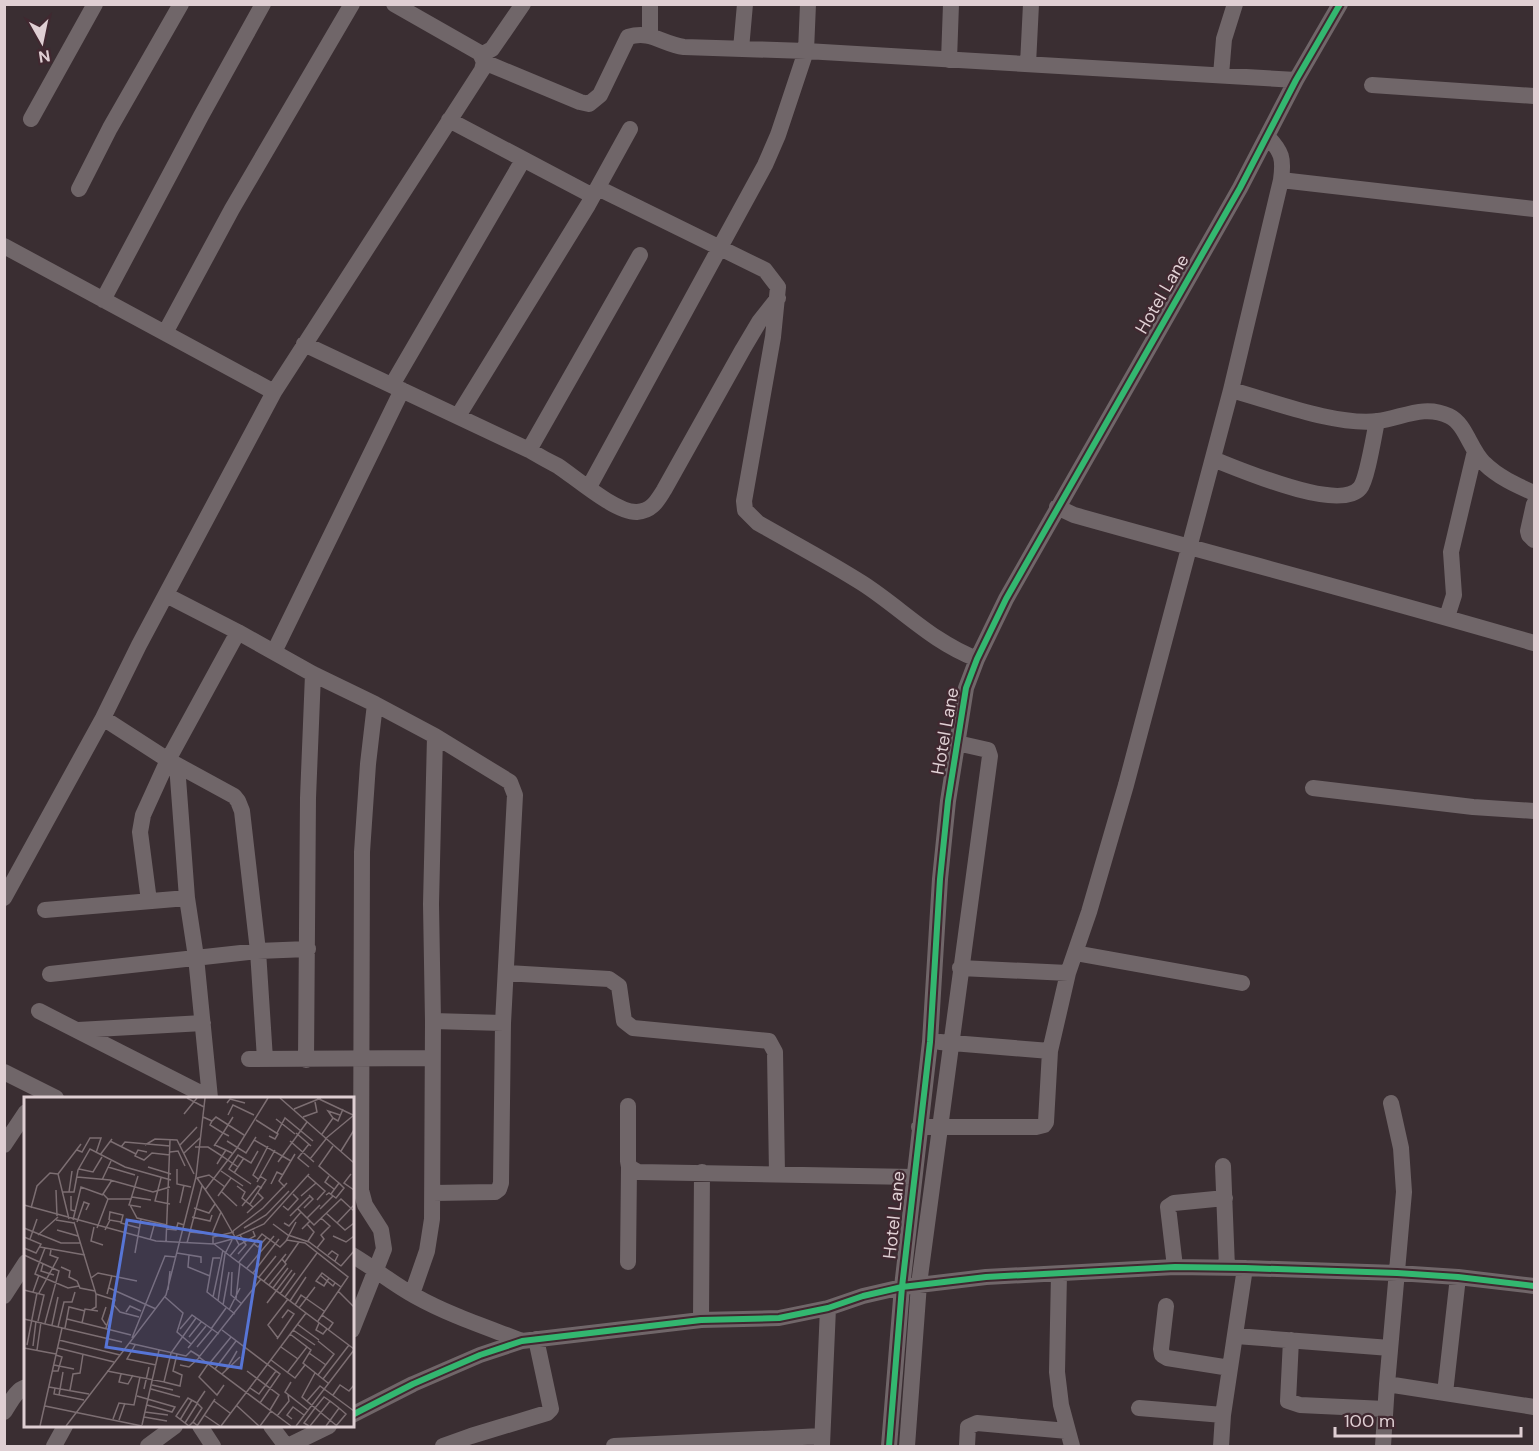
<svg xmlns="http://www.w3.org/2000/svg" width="1539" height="1451" viewBox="0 0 1539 1451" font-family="'DM Sans',sans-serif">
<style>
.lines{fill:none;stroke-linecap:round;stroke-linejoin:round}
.minor{stroke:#706669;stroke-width:16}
.cycleway-casing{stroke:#402830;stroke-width:10}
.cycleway{stroke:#33b770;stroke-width:6}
.labels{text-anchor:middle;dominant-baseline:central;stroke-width:4.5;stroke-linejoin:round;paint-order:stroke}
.street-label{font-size:18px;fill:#dfcfd3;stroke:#402830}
.inset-road{fill:none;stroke:#7c6e72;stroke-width:1.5}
.view{fill:#5775d6;fill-opacity:0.15;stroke:#5775d6;stroke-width:3}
.inset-edge{fill:none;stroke:#dfcfd3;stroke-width:3}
</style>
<rect width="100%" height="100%" fill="#3a2e32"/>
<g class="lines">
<!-- minor -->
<path class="minor" d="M 650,4 L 650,35
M 741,49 L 745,4
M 481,55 L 492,49 L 523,4
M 949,60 L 951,4
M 484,62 L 580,102 L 589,104 L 600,95 L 628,37 C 651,30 662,44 684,47 L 806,51 L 1296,80
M 1028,64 L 1031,4
M 1221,75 L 1224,39 L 1235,4
M 1372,85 L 1534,96
M 31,119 L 95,4
M 449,120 L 593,196
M 1281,180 L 1534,209
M 598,188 L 765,270 L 778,287 L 773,337 L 744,501 L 745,510 L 758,523 C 793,543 829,562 862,583 C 901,608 932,642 977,659
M 79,189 L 110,128 L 181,4
M 4,246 L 274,392
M 103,300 L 201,116 L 263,4
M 165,333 L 232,209 L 352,4
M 304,344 L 529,450 C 539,456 548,461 558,466 C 576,478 616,513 637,512 C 652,511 657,501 664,490 L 743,349 L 759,322 L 778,298
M 392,385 L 523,160
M 1231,390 C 1272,401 1335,426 1378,421 C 1402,418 1424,404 1449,416 C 1466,424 1470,450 1484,463 C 1498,477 1516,485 1534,493
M 458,416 L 588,205 L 630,129
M 529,450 L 640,255
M 1213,459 C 1239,469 1339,513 1360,488 C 1367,480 1374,435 1377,421
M 589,487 L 765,165 L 778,135 L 806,51 L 808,4
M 1534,504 L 1528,531 L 1529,535 L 1534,540
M 1057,507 L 1074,515 C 1227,558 1381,598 1534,643
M 166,595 L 238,632 L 313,674 L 375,704 L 435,736 L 510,782 L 515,795 L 503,1023 L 501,1183 L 499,1189 L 495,1192 L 433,1193
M 1447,617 L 1454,595 L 1451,552 L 1475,451
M 274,652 L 402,390
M 103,718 L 168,760 L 234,796 L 238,801 L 242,811 L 258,951 L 265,1059
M 177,765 L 187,898 L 196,957 L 210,1098
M 1313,788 L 1473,807 L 1534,811
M 4,898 L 103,718 L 139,645 L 274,392 L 482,70 L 484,62 L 480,53 L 394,4
M 149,901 L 140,832 L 143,815 L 168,760 L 238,632
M 45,910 L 187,898
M 1075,953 L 1242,983
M 960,968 L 1068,973
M 506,973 L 609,979 L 619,986 L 624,1021 L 633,1028 L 769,1041 L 775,1052 L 777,1174
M 50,974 L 258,951 L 308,949
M 39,1011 L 210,1098
M 433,1021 L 503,1023
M 78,1030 L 203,1023
M 940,1042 L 1050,1051
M 249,1059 L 432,1058
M 306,1060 L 308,798 L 313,674
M 4,1072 L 56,1098
M 628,1106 L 628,1161 L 629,1167 L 638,1172 L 913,1177
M 919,1127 L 1036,1127 L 1044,1125 L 1046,1122 L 1050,1051 L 1068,973 L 1089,912 L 1126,785 L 1231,390 L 1281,180 C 1284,158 1282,152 1267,136
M 4,1145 L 26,1112
M 1223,1166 L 1227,1268
M 352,1255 C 374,1268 393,1284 415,1296 C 449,1315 486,1327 522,1341
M 628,1262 L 629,1167
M 1175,1267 L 1168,1207 L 1174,1203 L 1225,1198
M 1059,1274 L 1057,1372 L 1061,1405 L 1072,1446
M 412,1294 L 427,1251 L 432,1219 L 433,1021 L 431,904 L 435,736
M 4,1296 L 26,1262
M 1166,1306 L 1161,1349 L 1162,1355 L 1167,1358 L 1230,1368
M 701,1320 L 702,1172
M 352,1330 L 384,1249 L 381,1230 L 365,1205 L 361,1190 L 362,852 L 368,764 L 375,704
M 1236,1336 L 1390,1348
M 1291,1340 L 1288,1401 L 1300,1405 L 1385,1409
M 1387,1384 L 1534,1407
M 1445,1393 L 1458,1277
M 1139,1408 L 1223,1415
M 4,1412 C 10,1404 15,1390 26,1387
M 352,1415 L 413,1384 L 480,1355 L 522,1341 L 701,1320 L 779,1318 L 828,1308 L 863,1296 L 902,1287 L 986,1277 L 1175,1267 L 1245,1268 L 1397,1273 L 1458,1277 L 1534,1286
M 200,1426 L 213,1446
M 271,1426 L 286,1446
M 822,1445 L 828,1308
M 54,1446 L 65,1426
M 148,1446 L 175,1426
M 288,1446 L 329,1426
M 443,1446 L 471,1436 L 547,1413 L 551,1409 L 536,1339
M 614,1446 L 822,1436
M 889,1446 L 902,1287 L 930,1042 L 940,879 L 948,801 L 966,688 L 977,659 L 1006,599 L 1240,188 L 1296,80 L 1340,4
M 907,1446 L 919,1284 L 990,756 L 988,750 L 957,743
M 967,1446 L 968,1427 L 977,1423 L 1068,1431
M 1221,1446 L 1223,1415 L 1245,1268
M 1383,1446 L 1387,1384 L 1404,1192 L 1401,1148 L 1391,1103"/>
<!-- cycleway casing -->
<g class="cycleway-casing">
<path id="cycleway" d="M 352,1415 L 413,1384 L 480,1355 L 522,1341 L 701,1320 L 779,1318 L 828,1308 L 863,1296 L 902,1287 L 986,1277 L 1175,1267 L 1245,1268 L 1397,1273 L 1458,1277 L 1534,1286
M 889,1446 L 902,1287 L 930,1042 L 940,879 L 948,801 L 966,688 L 977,659 L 1006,599 L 1240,188 L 1296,80 L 1340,4"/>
</g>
<!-- cycleway -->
<use href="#cycleway" class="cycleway"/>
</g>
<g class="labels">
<!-- street labels -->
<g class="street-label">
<text transform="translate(1162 294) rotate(-60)">Hotel Lane</text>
<text transform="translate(945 731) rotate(-80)">Hotel Lane</text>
<text transform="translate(894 1215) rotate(-84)">Hotel Lane</text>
</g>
</g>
<!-- overview -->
<g transform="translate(24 1097)">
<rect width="330" height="330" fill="#3a2e32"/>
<path class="inset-road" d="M 163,1 L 180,10M 256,1 L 330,66M 293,1 L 329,18M 203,6 L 206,2 L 221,6M 270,12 L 297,1M 160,17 L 173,1M 204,18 L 209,8 L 230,18M 179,20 L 188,24 L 192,20 L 220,38M 279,20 L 293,15 L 291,5M 309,21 L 314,24 L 319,12M 252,22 L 271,37M 232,23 L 254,37 L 251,42 L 245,39M 188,24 L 186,28 L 199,36 L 190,49M 253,36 L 261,21 L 289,44M 272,36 L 287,49M 298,37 L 309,21 L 304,14 L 316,18M 205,39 L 199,36 L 209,20M 301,42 L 330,18M 230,43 L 267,64M 86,44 L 112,57M 203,44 L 222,56 L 232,40M 266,44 L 290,65M 121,48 L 131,42 L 153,43 L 170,77M 156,48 L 173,30M 191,48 L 208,56M 97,50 L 101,45 L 146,49M 171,50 L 184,50 L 198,59 L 193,67M 53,53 L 58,55 L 66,41 L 77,41 L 72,56M 202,53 L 198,59 L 214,70M 317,54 L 330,33M 123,55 L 114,53 L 111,59 L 120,63 L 128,56 L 146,58M 146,55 L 154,54 L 161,69M 160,56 L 177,40M 76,58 L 88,42M 286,62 L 302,42M 254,65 L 283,25M 84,70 L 111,78M 124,70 L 147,77M 285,70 L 274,61 L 285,47M 55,72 L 69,75 L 78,60M 153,72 L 153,87 L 167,90M 197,74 L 219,89M 210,76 L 220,61M 327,77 L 320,86 L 330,93M 305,79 L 301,85 L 310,92M 53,80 L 86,83 L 129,95 L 146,90M 137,81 L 131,104 L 146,107M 173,81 L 185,78 L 201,90M 234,82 L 229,78 L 244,49M 78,83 L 87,64M 233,85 L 251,53M 292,86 L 301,94 L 293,103M 227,87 L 205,72 L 214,58 L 227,66 L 234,54M 247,87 L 253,75 L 259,78M 213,89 L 221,95 L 218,101 L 229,110M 261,90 L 255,84 L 271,57M 32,93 L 33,119M 181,93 L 213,51 L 244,1M 39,95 L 50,95 L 54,73 L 66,52 L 101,70 L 147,83M 45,95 L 48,74M 198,95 L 213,109M 307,97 L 315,86 L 295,69 L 309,49M 302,98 L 305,96 L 312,101 L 320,91 L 315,86M 47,99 L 47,113 L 51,114M 194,99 L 207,81M 277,99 L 292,86 L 284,79M 108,100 L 127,103M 84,102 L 79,97 L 88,83M 107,102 L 105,108 L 117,110M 156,106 L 160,88M 226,107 L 242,83 L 236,79M 0,108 L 132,144 L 190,147 L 212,141M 106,108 L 113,121 L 143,128M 218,109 L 234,89 L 238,91M 259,109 L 264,113 L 274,102 L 269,97M 7,111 L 13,89 L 26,76 L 34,77M 170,111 L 185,116 L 191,107M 273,111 L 286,124 L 278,132M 280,111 L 289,102 L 285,98M 296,112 L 309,99M 197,115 L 211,140M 223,116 L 239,101 L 234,96M 302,116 L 321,133 L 330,126M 266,119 L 286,99M 168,120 L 186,124 L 188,118M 283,121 L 296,108M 45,122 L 34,77 L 57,47M 32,123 L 50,126M 49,123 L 57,90 L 79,98M 85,123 L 86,115 L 99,118 L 97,126 L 115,131M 286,124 L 290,128 L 317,102 L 330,114M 50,125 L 72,197 L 72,210 L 67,213M 53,125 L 60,105 L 65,107 L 62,113M 260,126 L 265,129 L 277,115M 313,126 L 330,108M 249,127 L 264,138 L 285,145 L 317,169M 283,127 L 290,135 L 284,144M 70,130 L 67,144 L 79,148M 0,131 L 37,146 L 56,146M 73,131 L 84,102 L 107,102 L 114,79M 220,131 L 242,118 L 265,94M 143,132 L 152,133 L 154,126 L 160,128M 33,133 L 54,139M 81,133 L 86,123 L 97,125M 209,134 L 239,111 L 263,86M 165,135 L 188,137 L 197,115 L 173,81M 14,138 L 34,120M 309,139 L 322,145 L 330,139M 0,140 L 17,147 L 12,156 L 0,151M 6,142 L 13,122M 126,143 L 131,125M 262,144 L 272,125M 142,145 L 146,43M 163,146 L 178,89M 189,147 L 189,140 L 210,135M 190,147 L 330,252M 230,147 L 234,150 L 243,140M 215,148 L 231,139 L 229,134M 16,150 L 61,158M 21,151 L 11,177 L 44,191 L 55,189M 293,151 L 300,142 L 297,138 L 306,129 L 297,121M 111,156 L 117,122M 153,156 L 177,160 L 177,166M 214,157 L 222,148 L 216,138M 0,158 L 35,174 L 21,226M 165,158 L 164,170 L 186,179M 304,158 L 308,154 L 314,158 L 311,164M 206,159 L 215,148 L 211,140 L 240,127 L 285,77M 196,161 L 189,161 L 183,195 L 211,217M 215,165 L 238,137 L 256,150 L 263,143 L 281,146 L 324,180 L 294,224M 261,165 L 275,145M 19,167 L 17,174 L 30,178M 317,169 L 330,154M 37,170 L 46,174 L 45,180 L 53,184 L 56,191 L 71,194M 223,171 L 250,139M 208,175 L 207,198 L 218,207M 229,176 L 255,142M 296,178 L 309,189 L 311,186M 235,180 L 252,159M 67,181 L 74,176 L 113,184M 305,181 L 300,189 L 292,184 L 298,176 L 317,190M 237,182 L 175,260 L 267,329M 240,184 L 262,157M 245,188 L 262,167 L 258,162M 85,191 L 132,212M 249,191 L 264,171M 0,193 L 20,198 L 14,224M 144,193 L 146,174M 314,194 L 330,210M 9,195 L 15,178M 15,196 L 34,161 L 26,158 L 27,153M 72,197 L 91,203 L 82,231M 83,197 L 88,178M 256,197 L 271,176M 141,200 L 159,216 L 153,235 L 167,247M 189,200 L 199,153M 261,200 L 293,156M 212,202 L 216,166M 194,204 L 201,157 L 208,143M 266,204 L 282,180M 243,206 L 268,173M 89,207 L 96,215 L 115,220M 199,208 L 205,175M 271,208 L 277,198 L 300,214M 275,211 L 291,190M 205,213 L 216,191M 102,215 L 106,209 L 117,214M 298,218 L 309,226 L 304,233M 0,222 L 98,245M 43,222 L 107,238M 58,226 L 61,212 L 74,214M 295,226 L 292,233 L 299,237 L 303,232M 273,227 L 295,243M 28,228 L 34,200M 82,228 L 78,222 L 82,210M 34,230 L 40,205 L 48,205 L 51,195M 41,231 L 45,210 L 61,214M 156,232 L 168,218 L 195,237M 187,232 L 202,211M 198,233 L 256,277 L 236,306M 269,233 L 291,248M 165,240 L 177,225M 108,241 L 141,159 L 152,160M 254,241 L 244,228 L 264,202M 253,242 L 270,217 L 264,213 L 258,221M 35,243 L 96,258M 105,246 L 162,259 L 167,254 L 175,259M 3,248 L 13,196M 111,248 L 103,262 L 132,268M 9,249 L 12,224M 173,250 L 188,232M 257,250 L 274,262M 283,250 L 287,253 L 279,266 L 304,286M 0,251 L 32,257M 34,251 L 90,265M 164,251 L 182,229M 13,253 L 17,225M 285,256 L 302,268M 247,263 L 271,281 L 281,268M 184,267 L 175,280 L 193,298 L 200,288M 185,267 L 207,240M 30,268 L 50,272M 156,268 L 165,270 L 176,260M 191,272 L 212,244M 202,273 L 213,254M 28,274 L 34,274 L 38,260 L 32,258M 83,274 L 140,285 L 147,256 L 172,221M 223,274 L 255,298 L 246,313M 263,276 L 283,250 L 266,237M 291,276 L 278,300 L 313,329M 97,277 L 95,285 L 104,287 L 109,278M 198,277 L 216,260M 294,278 L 310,257 L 294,244M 299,282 L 325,248M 140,285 L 156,289 L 158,278 L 149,274 L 153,257M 267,285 L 261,295 L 284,313M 128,288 L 149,293M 25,290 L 65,297M 31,291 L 30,297 L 60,303M 226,291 L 235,297 L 252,274M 120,292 L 125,270M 127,292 L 156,300M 46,293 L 49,277 L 56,276 L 59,257M 35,298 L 39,275M 309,298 L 316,288 L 325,294 L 330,288M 113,299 L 151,310 L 148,315 L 123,308M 190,304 L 206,316M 283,304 L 296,289 L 330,314M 212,308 L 235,329M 21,309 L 118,329M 121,315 L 144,318M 180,318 L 196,329M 253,319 L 265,304 L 264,298M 120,320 L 143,324M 89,322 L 95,306 L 110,308 L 116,280M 268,322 L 263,318 L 269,310 L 280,318M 95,323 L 101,306M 156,323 L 168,303M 169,325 L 165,329 L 152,319 L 164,301 L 173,306M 161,326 L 173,307M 118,328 L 135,253M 16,329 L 38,231M 42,329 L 142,198 L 172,80 L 181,1M 173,329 L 191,302M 174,329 L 169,325 L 178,311 L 173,306 L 181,294M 197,329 L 282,216M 236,329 L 247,314M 272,329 L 330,253M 285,329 L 280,326 L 291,311 L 300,300 L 306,304M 286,329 L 306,304 L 315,311M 302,329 L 315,311 L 322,317 L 312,329"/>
<path class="view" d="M 103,123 L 237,145 L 217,271 L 82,250 Z"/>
<rect width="330" height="330" class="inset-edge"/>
</g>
<!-- border -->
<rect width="1539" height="1451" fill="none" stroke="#dfcfd3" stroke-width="12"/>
<!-- north arrow -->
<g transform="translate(42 42) rotate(171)" stroke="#402830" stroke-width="4.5" paint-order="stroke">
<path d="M0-4.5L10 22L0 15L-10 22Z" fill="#dfcfd3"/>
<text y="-9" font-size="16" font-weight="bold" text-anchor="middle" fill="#dfcfd3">N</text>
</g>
<!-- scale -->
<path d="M1335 1427v9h186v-9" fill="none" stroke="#dfcfd3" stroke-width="3"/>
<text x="1344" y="1427" font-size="18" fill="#dfcfd3" stroke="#402830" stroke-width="4.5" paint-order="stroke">100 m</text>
</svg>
